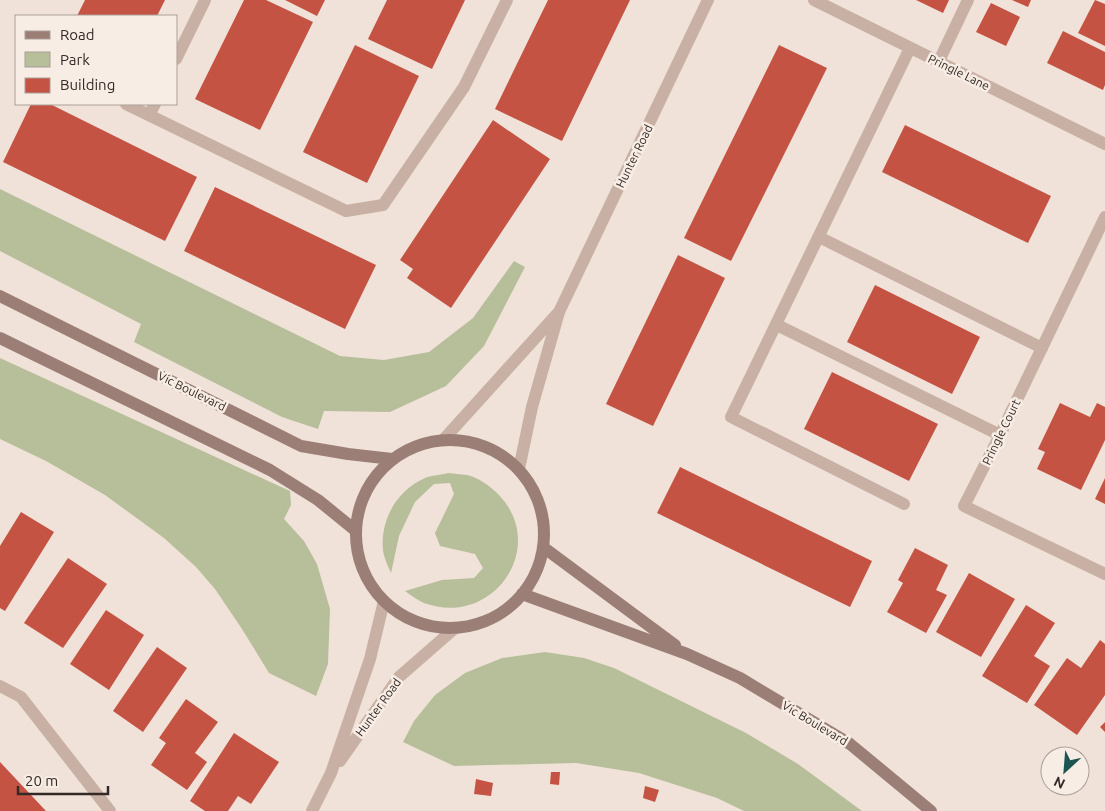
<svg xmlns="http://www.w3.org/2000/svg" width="1105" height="811" viewBox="0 0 1105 811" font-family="Ubuntu,sans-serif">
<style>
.green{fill:#b6bf99}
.building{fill:#c45343}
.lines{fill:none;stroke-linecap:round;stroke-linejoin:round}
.lane{stroke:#c8b1a4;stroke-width:12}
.street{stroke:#c8b1a4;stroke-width:12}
.secondary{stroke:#9b7f76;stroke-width:12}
.labels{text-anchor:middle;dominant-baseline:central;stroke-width:5;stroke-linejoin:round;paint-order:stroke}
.street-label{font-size:12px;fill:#332926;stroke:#f8ede4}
</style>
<rect width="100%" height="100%" fill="#f0e2d8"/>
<!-- green -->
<path class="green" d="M 0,189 L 340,356 L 384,360 L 429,352 L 473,318 L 514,261 L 525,267 L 484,346 L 446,386 L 390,412 L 324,411 L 318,429 L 282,417 L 134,342 L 141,324 L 0,251 Z
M 0,358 L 290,491 L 291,505 L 284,519 L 304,541 L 317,564 L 330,609 L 328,664 L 316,696 L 269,673 L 242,629 L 215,589 L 196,567 L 164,538 L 105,495 L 46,461 L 0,439 Z
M 448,473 C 455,474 464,474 471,476 C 482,480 491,487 499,495 C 549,548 492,628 424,603 C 417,600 411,595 405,591 L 442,580 L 474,578 L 483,568 L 475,554 L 440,546 L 435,533 L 454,494 L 450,483 L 434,484 L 415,502 L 399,536 L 391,573 C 388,566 384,558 383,550 C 380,520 397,490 425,478 C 432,475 441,475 448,473 Z
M 545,652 L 584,658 L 614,668 L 746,733 L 798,764 L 862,811 L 744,811 L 717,798 L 639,773 L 576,763 L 454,766 L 403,742 L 414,721 L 435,695 L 465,673 L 502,658 Z"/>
<!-- building -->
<path class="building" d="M 85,0 L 165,0 L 157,16 L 77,16 Z
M 244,0 L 266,0 L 313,22 L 260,130 L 195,99 Z
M 285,0 L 325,0 L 317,16 Z
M 387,0 L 465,0 L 432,69 L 368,39 Z
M 548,0 L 630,0 L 562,141 L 495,109 Z
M 916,0 L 949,0 L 943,13 Z
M 1012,0 L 1031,0 L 1028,7 Z
M 1095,0 L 1105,4 L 1105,46 L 1078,33 Z
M 991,3 L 1020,17 L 1006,46 L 976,32 Z
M 1063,31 L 1105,52 L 1105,85 L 1103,90 L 1047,63 Z
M 355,45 L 419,76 L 367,183 L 303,152 Z
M 779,45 L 827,68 L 731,261 L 684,238 Z
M 31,104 L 50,104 L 197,177 L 165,241 L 3,162 Z
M 493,120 L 550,159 L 451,308 L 407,278 L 413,269 L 400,260 Z
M 905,125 L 1051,196 L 1028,243 L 882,172 Z
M 215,187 L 376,265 L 345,329 L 184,251 Z
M 678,255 L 725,278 L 653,426 L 606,404 Z
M 875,285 L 980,337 L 952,394 L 847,342 Z
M 832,372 L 938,424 L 909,481 L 804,429 Z
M 1060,403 L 1090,417 L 1097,403 L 1105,407 L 1105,440 L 1081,490 L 1037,469 L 1045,452 L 1038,449 Z
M 680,467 L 872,561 L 850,607 L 657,513 Z
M 1105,478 L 1105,504 L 1095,499 Z
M 21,512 L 54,532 L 5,611 L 0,608 L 0,546 Z
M 915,548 L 948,565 L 936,590 L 947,595 L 926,633 L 887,612 L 903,583 L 898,580 Z
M 68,558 L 107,584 L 63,648 L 24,623 Z
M 969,573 L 1015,599 L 981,657 L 936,632 Z
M 1026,605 L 1055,623 L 1034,656 L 1050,666 L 1027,703 L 982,676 Z
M 106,610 L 144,635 L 109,690 L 70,664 Z
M 1100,640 L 1105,644 L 1105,695 L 1077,735 L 1034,705 L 1067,658 L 1081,668 Z
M 157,647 L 187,668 L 143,732 L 113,711 Z
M 186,699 L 218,722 L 195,753 L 207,762 L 187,790 L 151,765 L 166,743 L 159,738 Z
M 1105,722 L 1105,732 L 1100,727 Z
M 234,733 L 279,762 L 251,804 L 238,796 L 228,811 L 205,811 L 190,801 Z
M 0,762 L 46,811 L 0,811 Z
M 551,772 L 560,772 L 559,785 L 550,784 Z
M 476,779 L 493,783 L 491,796 L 474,794 Z
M 645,786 L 659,790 L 655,802 L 643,798 Z"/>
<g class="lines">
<!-- lane -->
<path class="lane" d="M 176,59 L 205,0
M 939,61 L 968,0
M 126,104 L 346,211 L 383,205 L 464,87 L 507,0
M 149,115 L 155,104
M 819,237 L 1042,348
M 777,325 L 1000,435
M 904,504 L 731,417 L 910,48"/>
<!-- street -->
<path class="street" d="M 814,0 L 1105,144
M 1105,217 L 1000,435 L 964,506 L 1105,574
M 444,439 L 557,314
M 519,469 L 532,407 L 559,312 L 708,0
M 0,686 L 21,697 L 110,811
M 340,761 L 399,677 L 455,628
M 312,811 L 331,773 L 370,659 L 384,601"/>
<!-- secondary -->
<path class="secondary" d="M 0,296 L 301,446 L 348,454 L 392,459
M 0,338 L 270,470 L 318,500 L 355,530
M356 534a94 94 0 1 1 188 0a94 94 0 1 1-188 0Z
M 543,547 L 675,645
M 522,594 L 687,654 L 740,678 L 850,744 L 931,811"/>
</g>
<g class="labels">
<!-- street labels -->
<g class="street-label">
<text transform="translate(959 72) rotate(26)">Pringle Lane</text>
<text transform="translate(634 156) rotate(-64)">Hunter Road</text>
<text transform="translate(192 391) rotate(26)">Vic Boulevard</text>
<text transform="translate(1001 432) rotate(-64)">Pringle Court</text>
<text transform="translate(378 707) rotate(-54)">Hunter Road</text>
<text transform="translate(815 723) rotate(31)">Vic Boulevard</text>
</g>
</g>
<!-- legend -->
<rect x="15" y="15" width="162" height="90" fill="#f8ede4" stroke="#a99f98"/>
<rect x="25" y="31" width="25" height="8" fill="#9b7f76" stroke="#a99f98"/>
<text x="60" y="40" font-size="15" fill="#332926">Road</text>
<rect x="25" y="52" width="25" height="15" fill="#b6bf99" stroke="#a99f98"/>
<text x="60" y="65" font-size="15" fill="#332926">Park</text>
<rect x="25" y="78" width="25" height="15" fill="#c45343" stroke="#a99f98"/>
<text x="60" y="90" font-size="15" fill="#332926">Building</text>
<!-- north arrow -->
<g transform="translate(1065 771) rotate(206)"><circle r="24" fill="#f8ede4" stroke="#a99f98"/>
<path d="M0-4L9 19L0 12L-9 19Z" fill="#1c5451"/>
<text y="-8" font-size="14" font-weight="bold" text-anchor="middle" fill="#332926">N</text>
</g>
<!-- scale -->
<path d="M18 786v8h90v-8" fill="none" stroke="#332926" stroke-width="2.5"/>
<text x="25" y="786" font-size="15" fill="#332926" stroke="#f8ede4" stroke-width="4" paint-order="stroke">20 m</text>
</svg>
